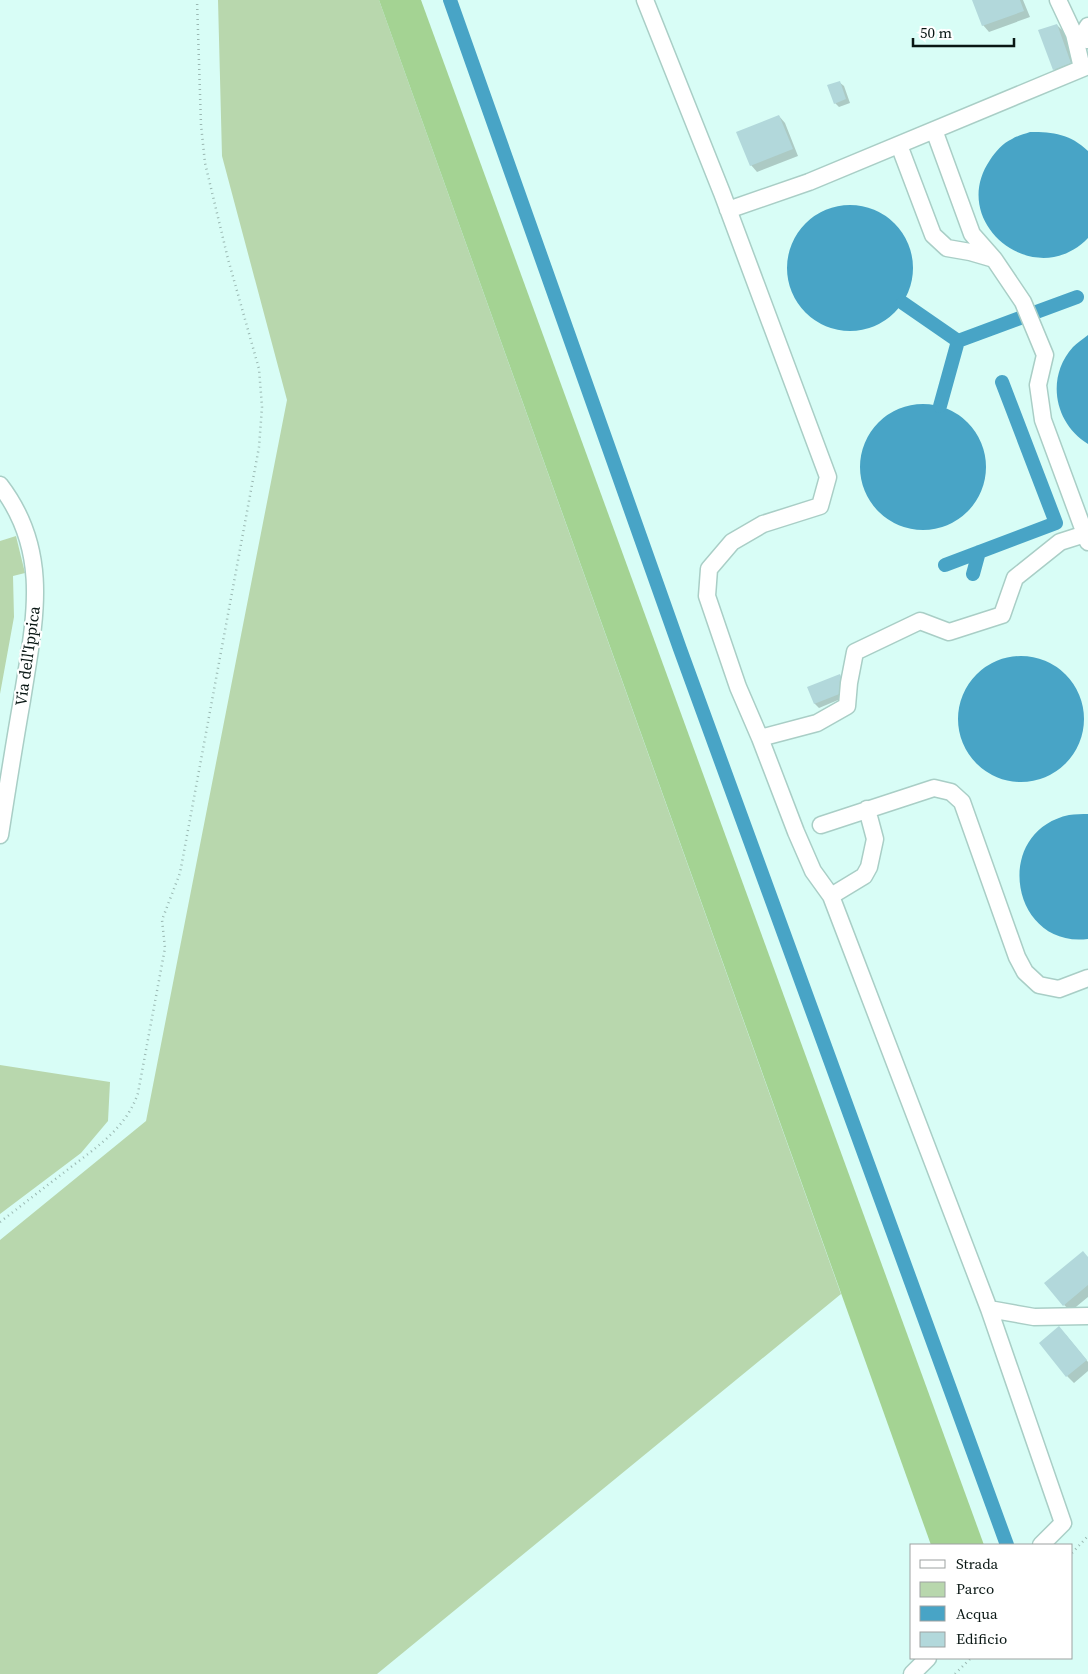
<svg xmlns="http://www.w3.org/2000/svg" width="1088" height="1674" viewBox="0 0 1088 1674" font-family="'Source Serif 4',serif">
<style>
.green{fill:#b8d7ad}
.forest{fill:#a4d393}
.water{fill:#48a4c6}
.shadow{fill:#0003}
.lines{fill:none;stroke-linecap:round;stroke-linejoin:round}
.canal{stroke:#48a4c6;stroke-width:14}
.building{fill:#b2d8db}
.minor-casing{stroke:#a9cec6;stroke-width:19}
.path{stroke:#9ab8b2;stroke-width:2.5;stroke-dasharray:1 4;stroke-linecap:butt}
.minor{stroke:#fff;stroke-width:16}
.labels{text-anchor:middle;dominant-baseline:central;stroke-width:4.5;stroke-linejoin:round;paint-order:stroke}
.street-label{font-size:16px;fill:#091714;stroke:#fff}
</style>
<rect width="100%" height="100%" fill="#d8fdf6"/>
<!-- green -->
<path class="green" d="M 218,0 L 379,0 L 841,1294 L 377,1674 L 0,1674 L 0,1240 L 146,1121 L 287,400 L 222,156 Z
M 16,536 L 25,573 L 13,576 L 14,617 L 0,694 L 0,541 Z
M 0,1065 L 110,1082 L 108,1121 L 81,1153 L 0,1214 Z"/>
<!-- forest -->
<path class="forest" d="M 379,0 L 421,0 L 984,1545 L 931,1545 Z"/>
<!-- water -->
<path class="water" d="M 1030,132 C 1054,132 1070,134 1088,151 L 1088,238 C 1035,293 947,223 990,160 C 995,152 1003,143 1012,139 C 1017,136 1024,134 1030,132 Z
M787 268a63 63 0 1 1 126 0a63 63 0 1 1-126 0Z
M 1088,335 L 1088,444 C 1055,424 1045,378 1073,347 C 1077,343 1083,339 1088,335 Z
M860 467a63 63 0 1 1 126 0a63 63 0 1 1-126 0Z
M958 719a63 63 0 1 1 126 0a63 63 0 1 1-126 0Z
M 1088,814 L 1088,939 C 1011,949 991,832 1069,815 C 1075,814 1082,814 1088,814 Z"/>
<!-- shadow -->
<path class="shadow" d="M 973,0 L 1023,0 L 1030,17 L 989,32 L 983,25 Z
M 1057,25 L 1064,32 L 1077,70 L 1060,76 L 1054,69 Z
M 839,82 L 844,86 L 850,103 L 839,107 L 835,103 Z
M 779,116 L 785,123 L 798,156 L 757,172 L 751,165 Z
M 840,676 L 844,680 L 850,695 L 819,708 L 815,704 L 809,688 Z
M 1088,1258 L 1088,1297 L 1071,1311 L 1064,1305 Z
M 1066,1335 L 1088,1362 L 1088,1371 L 1074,1383 L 1067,1376 Z"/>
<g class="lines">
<!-- canal -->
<path class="canal" d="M 450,0 L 680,649 L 1007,1545
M 903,303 L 958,341
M 940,406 L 958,341 L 1077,297
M 945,565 L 1056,523 L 1002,382
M 973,574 L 979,552"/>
</g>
<!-- building -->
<path class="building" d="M 972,0 L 1020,0 L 1024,11 L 982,26 Z
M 1057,24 L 1071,63 L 1053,70 L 1038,30 Z
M 840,81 L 846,99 L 834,104 L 827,85 Z
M 779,115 L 793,149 L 750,166 L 736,132 Z
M 840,674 L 847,691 L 814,704 L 807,687 Z
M 1083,1251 L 1088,1257 L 1088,1285 L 1063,1306 L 1044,1283 Z
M 1059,1326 L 1087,1360 L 1066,1377 L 1039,1343 Z"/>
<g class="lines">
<!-- minor casing -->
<g class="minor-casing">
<path id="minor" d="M 645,0 L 722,193 L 828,477 L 820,506 L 763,524 L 732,542 L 709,569 L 707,596 L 738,687 L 760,738 L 796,832 L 813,871 L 831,896 L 989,1309 L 1034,1317 L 1088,1316
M 1058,0 L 1074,34 L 1082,68
M 1088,26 L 1085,31 L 1088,40
M 934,130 L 972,234 L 994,259 L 1023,302 L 1045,355 L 1038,385 L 1043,420 L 1088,542
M 899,145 L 933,235 L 947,248 L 970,252 L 994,259
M 728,210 L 809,182 L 1088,66
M 0,485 C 52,553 34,622 22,700 C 14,745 7,790 0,835
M 760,738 L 817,723 L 847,706 L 849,683 L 855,652 L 920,621 L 949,632 L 1002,615 L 1015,578 L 1060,542 L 1088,533
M 821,825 L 934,788 L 951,792 L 962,802 L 1017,957 L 1025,972 L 1039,985 L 1059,989 L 1088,978
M 831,896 L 864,876 L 869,867 L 875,839 L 867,809
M 989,1309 L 1063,1523 L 1041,1545
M 912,1674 L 928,1658"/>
</g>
<!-- path -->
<path class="path" d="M 0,1222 C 21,1206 41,1190 62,1174 C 91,1151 126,1130 138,1093 L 165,948 L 162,920 L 180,873 L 259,447 L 262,407 L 259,369 L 228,259 L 205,163 L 201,125 L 197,0
M 1072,1553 L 1088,1536
M 955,1674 L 971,1658"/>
<!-- minor -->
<use href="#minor" class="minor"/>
</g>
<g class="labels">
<!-- street labels -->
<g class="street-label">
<text transform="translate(27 656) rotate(-82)">Via dell'Ippica</text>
</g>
</g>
<!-- legend -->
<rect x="910" y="1544" width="162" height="115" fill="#ffffff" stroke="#9da2a1"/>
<rect x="920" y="1560" width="25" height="8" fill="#ffffff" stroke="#9da2a1"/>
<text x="956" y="1569" font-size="15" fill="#091714">Strada</text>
<rect x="920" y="1582" width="25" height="15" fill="#b8d7ad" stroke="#9da2a1"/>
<text x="956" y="1594" font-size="15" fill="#091714">Parco</text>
<rect x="920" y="1606" width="25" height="15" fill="#48a4c6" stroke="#9da2a1"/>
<text x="956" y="1619" font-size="15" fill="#091714">Acqua</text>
<rect x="920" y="1632" width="25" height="15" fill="#b2d8db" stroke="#9da2a1"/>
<text x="956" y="1644" font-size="15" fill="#091714">Edificio</text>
<!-- scale -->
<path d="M913 38v8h101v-8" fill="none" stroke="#091714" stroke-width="2.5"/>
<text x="920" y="38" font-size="15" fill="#091714" stroke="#ffffff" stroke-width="4" paint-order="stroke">50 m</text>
</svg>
